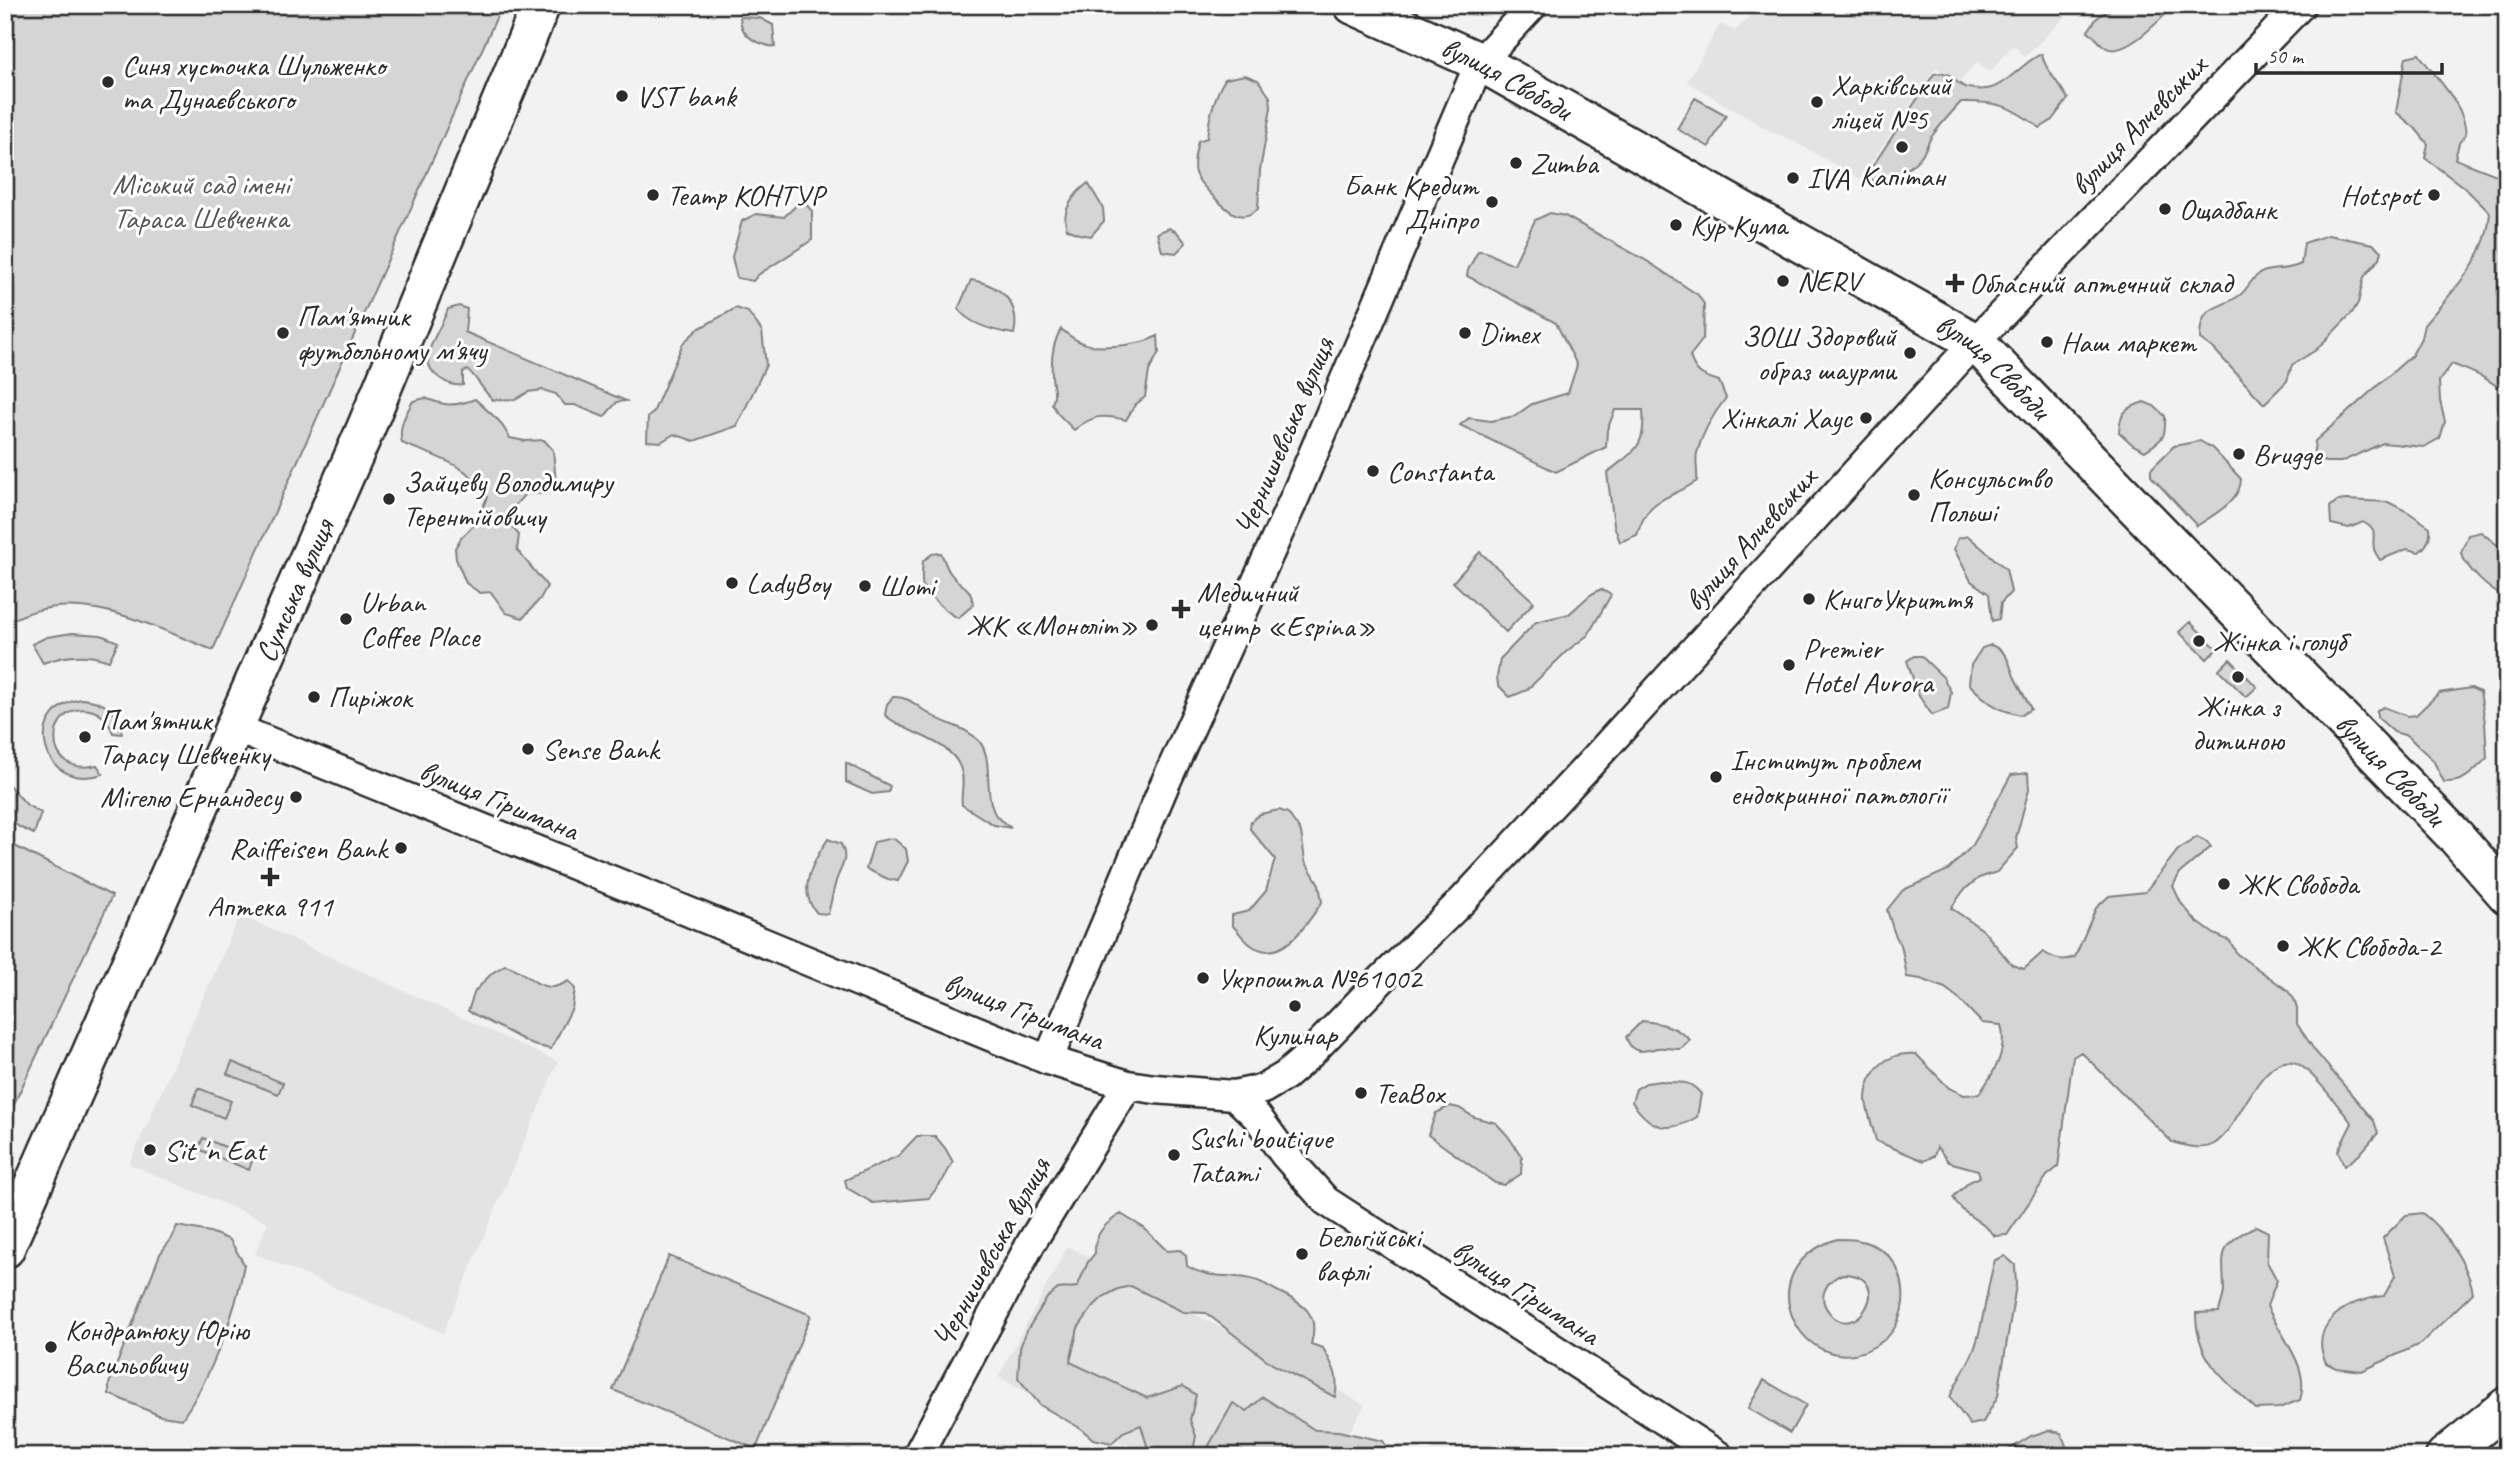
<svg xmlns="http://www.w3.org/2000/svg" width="2512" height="1461" viewBox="0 0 2512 1461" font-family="Caveat,sans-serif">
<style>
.built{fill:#e3e3e3}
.green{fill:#d5d5d5;stroke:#808080;stroke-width:2;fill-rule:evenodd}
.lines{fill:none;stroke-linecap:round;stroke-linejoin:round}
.minor-casing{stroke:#2b2b2b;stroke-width:33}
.major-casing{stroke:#2b2b2b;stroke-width:42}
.minor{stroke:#fff;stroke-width:28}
.major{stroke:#fff;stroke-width:37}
.poi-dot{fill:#2b2b2b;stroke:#fff;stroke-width:2.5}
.labels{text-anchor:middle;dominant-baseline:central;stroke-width:6;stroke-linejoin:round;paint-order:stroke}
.poi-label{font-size:30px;fill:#2b2b2b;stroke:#fff;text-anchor:start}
.street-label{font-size:30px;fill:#2b2b2b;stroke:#fff}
.park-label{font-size:30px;fill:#565656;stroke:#fff}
</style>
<rect width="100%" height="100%" fill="#f2f2f2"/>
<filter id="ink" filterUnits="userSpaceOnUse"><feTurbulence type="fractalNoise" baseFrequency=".0143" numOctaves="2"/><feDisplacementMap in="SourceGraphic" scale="14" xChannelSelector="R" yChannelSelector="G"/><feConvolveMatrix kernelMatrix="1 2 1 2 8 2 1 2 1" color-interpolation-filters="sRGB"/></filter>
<g filter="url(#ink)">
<!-- built -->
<path class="built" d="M 1760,5 L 2055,5 L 2066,16 L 2025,57 L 2013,45 L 1990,72 L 1977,62 L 1957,84 L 1936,67 L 1860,179 L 1788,138 L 1773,133 L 1687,82 L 1720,24 L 1735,31 Z
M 240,915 L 558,1062 L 443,1333 L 255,1254 L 268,1222 L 129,1164 Z
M 1068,1246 L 1365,1405 L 1335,1456 L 1146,1456 L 998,1377 Z"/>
<!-- green -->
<path class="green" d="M 5,5 L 502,5 L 213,650 C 147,625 73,582 5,624 Z
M 2115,5 L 2175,5 C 2161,18 2124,60 2105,47 C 2099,43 2094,35 2088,31 L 2097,18 Z
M 740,17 L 760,18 L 773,25 L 775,47 C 757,44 740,37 740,17 Z
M 2042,54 C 2044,69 2061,85 2068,99 L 2051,121 L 2040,128 C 2010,106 1999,101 1961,102 C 1951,113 1941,124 1932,136 C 1928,142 1926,150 1921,156 C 1913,167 1876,197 1868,174 L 1872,167 L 1934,74 C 1954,70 1950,80 1963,86 C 1968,89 1981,90 1986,89 C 2005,88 2027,58 2042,54 Z
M 2419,54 C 2436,79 2464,102 2466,134 L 2459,143 L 2455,159 L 2507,179 L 2507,399 C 2498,380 2471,372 2452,364 L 2439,381 L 2440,401 L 2445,422 L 2440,438 L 2424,447 L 2383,443 L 2341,462 L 2326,462 L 2313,458 L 2315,441 L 2412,355 L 2421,338 L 2424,325 C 2453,290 2487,260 2490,213 L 2466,189 L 2425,158 L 2428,144 L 2415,128 L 2396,112 L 2406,57 Z
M 1245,75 L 1258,80 L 1270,97 L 1271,108 L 1260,170 L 1258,209 C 1251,214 1246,217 1238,215 C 1228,213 1198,183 1195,173 C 1192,163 1196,151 1198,141 L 1207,138 C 1209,117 1214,97 1225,79 Z
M 1695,98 L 1726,115 L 1709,147 L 1677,129 Z
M 1088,183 L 1103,208 L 1104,221 L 1091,236 L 1079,234 L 1067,229 C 1060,211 1075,193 1088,183 Z
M 802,200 L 812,211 L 812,240 L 758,275 L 753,281 L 737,278 L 732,257 L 742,221 L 756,214 L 784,217 Z
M 1550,213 L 1565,216 L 1647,261 L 1698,295 L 1704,304 L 1703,339 L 1690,356 C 1695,373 1702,376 1719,381 L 1726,398 C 1714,413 1702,434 1697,453 C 1695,461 1698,472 1697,481 C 1666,502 1649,495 1637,535 L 1620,542 L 1614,525 L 1607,473 C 1634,450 1646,449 1643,410 L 1615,410 L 1607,430 L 1606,447 L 1556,472 L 1460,425 L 1469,418 L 1491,421 L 1515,416 L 1532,404 L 1568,393 L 1577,365 L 1556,323 L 1467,276 L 1468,270 L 1478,251 C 1492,250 1497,262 1514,264 L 1535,220 Z
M 1169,228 L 1177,232 L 1186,243 L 1176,253 L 1162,251 L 1157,233 Z
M 2328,235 L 2373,244 L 2382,251 L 2380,258 L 2364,277 L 2358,303 L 2352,313 L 2316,350 L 2292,365 L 2287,381 L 2264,404 L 2214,349 L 2200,339 C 2200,303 2218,311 2240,295 C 2247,290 2251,279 2259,274 C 2271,266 2286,272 2301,264 L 2304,243 Z
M 971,280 C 1001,285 1021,303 1014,334 C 994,331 970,325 958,309 Z
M 459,306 L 467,309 L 465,332 L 626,401 L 617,402 L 604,417 L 575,405 L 565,405 L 556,394 L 543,390 L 528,392 L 517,399 L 493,400 C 484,392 474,374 468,370 L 463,372 L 463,385 C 453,386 449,384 441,379 C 412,361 440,333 448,309 Z
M 736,308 L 748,312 L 762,331 L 766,365 L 737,426 L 694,441 L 674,434 L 661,442 L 647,441 L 648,417 L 653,413 L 683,343 L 698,329 Z
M 1061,329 C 1084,349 1097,348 1125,345 C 1138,343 1146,342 1158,336 L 1159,352 L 1149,371 L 1145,397 L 1135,405 L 1126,420 C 1102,414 1093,415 1074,430 L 1058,414 L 1052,404 C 1057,389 1052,389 1052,375 C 1051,360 1053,342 1061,329 Z
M 425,398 C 445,406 454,407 475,399 L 500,422 L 510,438 L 525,441 L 544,440 L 553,450 L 556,483 L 545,494 L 526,493 L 516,504 L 508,522 L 519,535 L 517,550 L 547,586 L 540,599 L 523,618 L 506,613 L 491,592 L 480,593 L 466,583 L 456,559 L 455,548 L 461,538 L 477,522 L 487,497 C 473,465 432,456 402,443 C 398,427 405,415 413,401 Z
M 2144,402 L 2154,406 L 2165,416 C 2166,439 2163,439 2145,451 L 2133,445 L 2119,432 C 2120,412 2126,408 2144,402 Z
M 2200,441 L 2212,448 L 2241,479 C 2241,501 2213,515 2197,526 L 2151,476 L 2151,469 L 2174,446 Z
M 2346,500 L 2388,502 L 2408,512 L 2430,527 C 2431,538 2428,545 2419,552 L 2407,549 L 2380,560 C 2378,557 2375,553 2374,549 C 2371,535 2380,532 2363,522 L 2349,528 L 2331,524 L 2330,507 L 2337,501 Z
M 2481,532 L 2507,553 L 2507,599 C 2488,589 2469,572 2461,553 L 2468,535 Z
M 1968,536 L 2006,569 L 2011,592 L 2001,603 L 1999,619 L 1992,621 L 1989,594 L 1971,581 L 1954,549 L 1958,538 Z
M 1480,552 L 1534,602 L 1506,632 L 1453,582 Z
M 941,553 C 944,559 946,568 951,574 C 961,588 971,584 973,605 L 958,618 C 949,614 947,611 940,605 C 921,587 920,589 923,561 L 932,554 Z
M 1601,589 L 1611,595 L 1588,635 L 1567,651 L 1527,690 L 1510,697 L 1498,685 L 1497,677 L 1500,659 L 1536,622 L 1569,614 L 1590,595 Z
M 2190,622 L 2217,649 L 2207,659 L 2179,632 Z
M 72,633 L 101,635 L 118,642 L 109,661 C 88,653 64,655 43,663 L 32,644 L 47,637 Z
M 1991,645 C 2008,652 2008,661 2014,676 C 2019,687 2026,698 2031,709 L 2021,715 C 1996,710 1987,702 1969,684 L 1971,665 L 1982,648 Z
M 1914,656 L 1921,656 L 1943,677 L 1951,692 L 1948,709 L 1932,715 L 1919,696 L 1907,661 Z
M 2230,659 L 2257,687 L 2246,697 L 2219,670 Z
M 2471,688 L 2480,692 L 2485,722 L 2487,758 C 2472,772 2465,783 2444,782 L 2433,760 L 2418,746 L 2408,736 L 2394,732 L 2377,717 L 2377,710 L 2384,707 L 2407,716 L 2416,715 L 2439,693 Z
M 893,697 C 910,696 917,707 931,715 C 947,725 966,727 979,741 C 994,758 983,791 995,814 C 998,819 1006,824 1011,828 L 994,825 L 962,805 C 960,793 966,781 960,767 C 949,739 907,735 885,715 L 887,704 Z
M 82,699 C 102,700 121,712 122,734 L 113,733 C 109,722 102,713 90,710 C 45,701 40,779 97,765 L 103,774 C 40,794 21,708 82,699 Z
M 846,763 L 890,786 L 888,792 L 872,794 L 846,782 Z
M 2028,773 L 2029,789 L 2016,838 L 2018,848 L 1997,872 L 1979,878 L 1964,890 L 1951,908 L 1983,930 L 2012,965 L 2024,969 L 2043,952 C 2055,959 2062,962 2075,957 L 2096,908 L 2109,896 L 2145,892 L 2178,850 L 2197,837 L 2207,842 L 2211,847 L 2180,873 L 2173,886 L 2181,903 L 2196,921 L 2214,934 L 2230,941 L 2237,954 L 2287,990 L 2294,999 L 2297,1009 L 2297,1024 L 2315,1051 L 2374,1121 L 2378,1133 L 2359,1155 L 2344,1166 L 2338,1151 L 2352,1123 C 2340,1109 2309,1065 2293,1062 C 2259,1055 2239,1130 2214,1144 C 2202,1151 2184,1146 2172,1142 L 2081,1052 L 2073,1057 L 2058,1167 L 2047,1176 L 2007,1235 L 1995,1236 C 1981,1219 1962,1216 1953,1197 L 1969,1182 L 1980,1177 L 1978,1170 L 1949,1162 L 1937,1147 L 1934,1156 L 1924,1161 L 1876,1141 C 1874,1131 1865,1105 1866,1098 C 1868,1070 1887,1051 1916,1054 L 1949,1088 L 1964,1095 L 1979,1094 C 1994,1073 2008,1051 2001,1025 L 1982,1023 L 1958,998 L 1945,988 L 1921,979 L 1907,977 L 1902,949 L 1894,932 L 1887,910 L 1903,890 L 1948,870 L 1973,845 L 2011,775 Z
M 5,781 L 27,805 L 41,813 L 34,834 L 19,827 L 5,816 Z
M 1279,810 L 1288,813 L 1301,832 L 1305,861 L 1319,884 L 1322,902 C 1308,922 1282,967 1251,945 C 1244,940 1238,931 1232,925 L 1232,915 L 1249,911 L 1266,891 L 1275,859 L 1250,829 L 1251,821 L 1260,814 Z
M 893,838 L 906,849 L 908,861 L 898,881 L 888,879 L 866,869 L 874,842 Z
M 828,839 L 841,844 C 849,860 841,866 836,881 C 833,891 831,903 828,914 L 817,913 C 796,891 813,861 828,839 Z
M 5,841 L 112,896 L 5,1123 Z
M 505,965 C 522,968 535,988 552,987 C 557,987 565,983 569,981 L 575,989 L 572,1008 L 551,1049 L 533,1045 L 468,1011 L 475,991 L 492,973 Z
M 1642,1021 C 1661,1023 1676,1026 1690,1040 L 1681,1049 C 1674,1049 1664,1047 1657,1048 C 1642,1052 1632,1055 1626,1037 Z
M 232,1062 L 283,1083 L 278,1094 L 227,1074 Z
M 1661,1081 C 1680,1085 1687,1077 1701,1094 L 1697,1117 C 1669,1134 1651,1130 1632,1102 L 1636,1089 L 1646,1083 Z
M 198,1088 L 231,1101 L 224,1118 L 192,1105 Z
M 1450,1106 L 1459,1108 L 1474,1117 L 1496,1123 L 1508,1136 L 1522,1157 L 1521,1174 L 1504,1185 L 1495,1183 L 1428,1135 L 1436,1113 Z
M 917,1136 L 935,1136 L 945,1148 L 953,1162 L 943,1180 L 929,1198 L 873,1203 L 847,1188 L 845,1180 L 898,1156 Z
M 203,1138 L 253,1158 L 249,1170 L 198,1149 Z
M 2422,1213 C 2444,1229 2469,1266 2473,1293 L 2420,1344 L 2377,1364 L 2362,1371 L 2336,1368 L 2326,1363 C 2307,1322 2349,1300 2384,1296 L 2395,1276 L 2383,1238 L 2406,1215 Z
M 1121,1214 L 1144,1228 L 1167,1251 L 1180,1250 L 1186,1255 L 1187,1266 C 1210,1280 1230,1273 1255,1280 C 1263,1282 1271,1288 1279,1292 C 1304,1304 1320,1314 1311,1344 L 1323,1348 C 1333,1366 1340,1376 1335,1397 L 1272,1364 L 1206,1313 L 1183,1312 L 1131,1286 L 1118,1289 L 1103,1297 L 1093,1307 L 1078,1328 L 1070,1362 L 1147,1398 L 1183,1386 L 1196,1395 L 1190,1420 L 1196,1436 L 1193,1451 L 1186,1456 L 1150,1456 L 1141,1425 L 1123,1432 L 1112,1443 L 1093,1439 L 1080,1428 L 1040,1405 L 1018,1378 L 1020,1348 L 1026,1332 L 1047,1298 L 1058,1289 L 1077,1287 L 1088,1262 L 1095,1253 C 1094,1234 1105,1223 1121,1214 Z
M 177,1226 L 210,1232 L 230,1240 L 244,1264 C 236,1314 211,1377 182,1419 L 161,1416 L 109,1394 L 109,1384 L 160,1254 L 172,1238 Z
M 2256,1226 L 2268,1232 L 2267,1262 L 2277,1280 L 2267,1306 C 2280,1336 2311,1367 2300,1400 L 2279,1408 L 2256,1409 C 2224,1379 2196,1360 2196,1313 L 2219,1312 C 2220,1305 2224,1297 2224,1290 C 2223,1252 2217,1245 2256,1226 Z
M 1837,1239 C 1850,1239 1861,1239 1873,1245 C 1903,1259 1910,1296 1897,1323 C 1893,1333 1884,1341 1875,1346 C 1806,1387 1740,1271 1837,1239 ZM 1843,1274 C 1898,1275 1856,1347 1829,1312 C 1816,1296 1827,1280 1843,1274 Z
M 669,1256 L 811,1315 L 756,1449 L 613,1390 Z
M 2005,1256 L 2015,1265 L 2016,1285 L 1998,1396 L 1983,1422 L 1970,1425 L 1950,1397 C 1957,1380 1969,1364 1975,1347 C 1985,1318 1986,1289 1995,1260 Z
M 1764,1380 L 1806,1405 L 1790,1433 L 1748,1408 Z
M 1263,1397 L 1315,1430 L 1338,1431 L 1383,1441 L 1393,1456 L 1203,1456 L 1233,1403 L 1247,1411 Z
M 2049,1430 L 2061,1433 L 2070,1456 L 1999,1456 L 2031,1436 Z"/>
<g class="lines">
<!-- minor casing -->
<g class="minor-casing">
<path id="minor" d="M 235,728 L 660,900 L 1048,1060 L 1128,1085 L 1155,1089 L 1234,1095 L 1263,1089 L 1285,1076 L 1308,1056 L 1383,978 L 1462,901 L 1588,766 L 1975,342 L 2301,5
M 1048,1060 L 1164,786 L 1294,499 L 1480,62 L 1533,5
M 1234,1095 L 1258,1118 L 1285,1155 L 1326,1201 L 1719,1456
M 917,1456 L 1031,1243 L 1128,1085"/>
</g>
<!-- major casing -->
<g class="major-casing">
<g id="major">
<path id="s1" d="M 1353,5 L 1480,62 L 1975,342 L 2457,838 L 2507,895"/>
<path id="s2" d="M 5,1249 L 365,430 L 541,5"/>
<path d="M 2445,1456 L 2507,1406"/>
</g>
</g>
<!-- minor -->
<use href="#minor" class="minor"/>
<!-- major -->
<use href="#major" class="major"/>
</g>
</g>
<!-- markers -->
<g class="poi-dot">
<circle cx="108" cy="82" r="7"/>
<circle cx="622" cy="96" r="7"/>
<circle cx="1817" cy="102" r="7"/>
<circle cx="1902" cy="147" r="7"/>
<circle cx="1516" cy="163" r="7"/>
<circle cx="1793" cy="178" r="7"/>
<circle cx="653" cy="195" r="7"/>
<circle cx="2434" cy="195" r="7"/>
<circle cx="1492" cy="202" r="7"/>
<circle cx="2165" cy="209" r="7"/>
<circle cx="1676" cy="225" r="7"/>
<circle cx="1783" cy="281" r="7"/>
<path d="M1951.5 272.5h7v7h7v7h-7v7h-7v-7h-7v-7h7z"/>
<circle cx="283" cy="333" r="7"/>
<circle cx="1465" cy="333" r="7"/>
<circle cx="2047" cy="342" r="7"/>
<circle cx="1910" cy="353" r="7"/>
<circle cx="1866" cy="418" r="7"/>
<circle cx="2239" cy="454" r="7"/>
<circle cx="1373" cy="471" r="7"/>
<circle cx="1914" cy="495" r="7"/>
<circle cx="389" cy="499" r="7"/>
<circle cx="732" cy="583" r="7"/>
<circle cx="865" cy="586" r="7"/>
<circle cx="1809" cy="599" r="7"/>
<path d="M1177.5 598.5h7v7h7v7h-7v7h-7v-7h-7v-7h7z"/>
<circle cx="346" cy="619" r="7"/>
<circle cx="1152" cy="625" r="7"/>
<circle cx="2199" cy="641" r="7"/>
<circle cx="1789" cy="665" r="7"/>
<circle cx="2238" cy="677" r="7"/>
<circle cx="314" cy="697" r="7"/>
<circle cx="85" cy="737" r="7"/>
<circle cx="528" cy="749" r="7"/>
<circle cx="1716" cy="777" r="7"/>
<circle cx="296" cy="797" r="7"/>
<circle cx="401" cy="848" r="7"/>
<path d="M266.5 866.5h7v7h7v7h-7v7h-7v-7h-7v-7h7z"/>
<circle cx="2224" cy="884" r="7"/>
<circle cx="2283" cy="946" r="7"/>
<circle cx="1203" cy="978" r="7"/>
<circle cx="1295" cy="1006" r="7"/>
<circle cx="1361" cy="1093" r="7"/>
<circle cx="150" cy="1150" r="7"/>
<circle cx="1174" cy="1155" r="7"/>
<circle cx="1302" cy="1254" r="7"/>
<circle cx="51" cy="1347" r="7"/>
</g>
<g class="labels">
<!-- poi labels -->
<g class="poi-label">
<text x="122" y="65">Синя хусточка Шульженко<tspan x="122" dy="34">та Дунаєвського</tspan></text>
<text x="1831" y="85">Харківський<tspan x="1831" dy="34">ліцей №5</tspan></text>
<text x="636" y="96">VST bank</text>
<text x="1530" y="163">Zumba</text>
<text x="1902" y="176" text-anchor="middle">Капітан</text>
<text x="1807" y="178">IVA</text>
<text x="1478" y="185" text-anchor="end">Банк Кредит<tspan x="1478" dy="34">Дніпро</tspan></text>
<text x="667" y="195">Театр КОНТУР</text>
<text x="2420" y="195" text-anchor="end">Hotspot</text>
<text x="2179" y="209">Ощадбанк</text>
<text x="1690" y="225">Кур Кума</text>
<text x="1797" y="281">NERV</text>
<text x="1969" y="283">Обласний аптечний склад</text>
<text x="297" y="316">Пам'ятник<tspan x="297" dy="34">футбольному м'ячу</tspan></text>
<text x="1479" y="333">Dimex</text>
<text x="1896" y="336" text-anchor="end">ЗОШ Здоровий<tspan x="1896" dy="34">образ шаурми</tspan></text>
<text x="2061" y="342">Наш маркет</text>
<text x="1852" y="418" text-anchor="end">Хінкалі Хаус</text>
<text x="2253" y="454">Brugge</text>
<text x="1387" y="471">Constanta</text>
<text x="1928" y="478">Консульство<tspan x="1928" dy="34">Польші</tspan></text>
<text x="403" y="482">Зайцеву Володимиру<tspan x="403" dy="34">Терентійовичу</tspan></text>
<text x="746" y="583">LadyBoy</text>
<text x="879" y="586">Шоті</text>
<text x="1197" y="592">Медичний<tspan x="1197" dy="34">центр «Espina»</tspan></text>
<text x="1823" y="599">КнигоУкриття</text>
<text x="360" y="602">Urban<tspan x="360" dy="34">Coffee Place</tspan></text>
<text x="1138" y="625" text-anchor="end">ЖК «Моноліт»</text>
<text x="2213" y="641">Жінка і голуб</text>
<text x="1803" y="648">Premier<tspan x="1803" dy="34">Hotel Aurora</tspan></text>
<text x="328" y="697">Пиріжок</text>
<text x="2238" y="706" text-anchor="middle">Жінка з<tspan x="2238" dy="34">дитиною</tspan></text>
<text x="99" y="720">Пам'ятник<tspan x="99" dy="34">Тарасу Шевченку</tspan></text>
<text x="542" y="749">Sense Bank</text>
<text x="1730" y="760">Інститут проблем<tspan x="1730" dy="34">ендокринної патології</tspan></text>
<text x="282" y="797" text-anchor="end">Мігелю Ернандесу</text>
<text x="387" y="848" text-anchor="end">Raiffeisen Bank</text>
<text x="2238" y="884">ЖК Свобода</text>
<text x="270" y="906" text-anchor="middle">Аптека 911</text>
<text x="2297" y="946">ЖК Свобода-2</text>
<text x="1217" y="978">Укрпошта №61002</text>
<text x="1295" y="1035" text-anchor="middle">Кулинар</text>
<text x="1375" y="1093">TeaBox</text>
<text x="1188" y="1138">Sushi boutique<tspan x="1188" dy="34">Tatami</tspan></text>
<text x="164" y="1150">Sit 'n Eat</text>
<text x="1316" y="1237">Бельгійські<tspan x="1316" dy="34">вафлі</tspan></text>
<text x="65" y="1330">Кондратюку Юрію<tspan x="65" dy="34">Васильовичу</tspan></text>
</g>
<!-- street labels -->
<g class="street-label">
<text stroke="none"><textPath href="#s1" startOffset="170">вулиця Свободи</textPath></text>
<text transform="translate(2138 125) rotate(-46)">вулиця Алчевських</text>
<text stroke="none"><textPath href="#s1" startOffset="737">вулиця Свободи</textPath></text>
<text transform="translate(1284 436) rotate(-67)">Чернишевська вулиця</text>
<text transform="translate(1750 539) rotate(-48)">вулиця Алчевських</text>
<text stroke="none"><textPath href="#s2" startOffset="719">Сумська вулиця</textPath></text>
<text stroke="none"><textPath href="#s1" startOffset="1304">вулиця Свободи</textPath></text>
<text transform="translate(499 800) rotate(22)">вулиця Гіршмана</text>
<text transform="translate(1024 1011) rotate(21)">вулиця Гіршмана</text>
<text transform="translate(991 1252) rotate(-61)">Чернишевська вулиця</text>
<text transform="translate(1526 1292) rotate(33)">вулиця Гіршмана</text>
</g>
<!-- park labels -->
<g class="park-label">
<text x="201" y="184">Міський сад імені<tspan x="201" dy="34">Тараса Шевченка</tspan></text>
</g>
</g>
<!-- margin -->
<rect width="2512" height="1461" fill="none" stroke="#fff" stroke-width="28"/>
<rect x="14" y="14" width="2484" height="1433" fill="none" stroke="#2b2b2b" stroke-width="2.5" filter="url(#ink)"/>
<!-- scale -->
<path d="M2256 63v10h186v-10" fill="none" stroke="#2b2b2b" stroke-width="3.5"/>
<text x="2267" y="63" font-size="21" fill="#2b2b2b" stroke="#ffffff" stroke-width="5" paint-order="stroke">50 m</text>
</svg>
